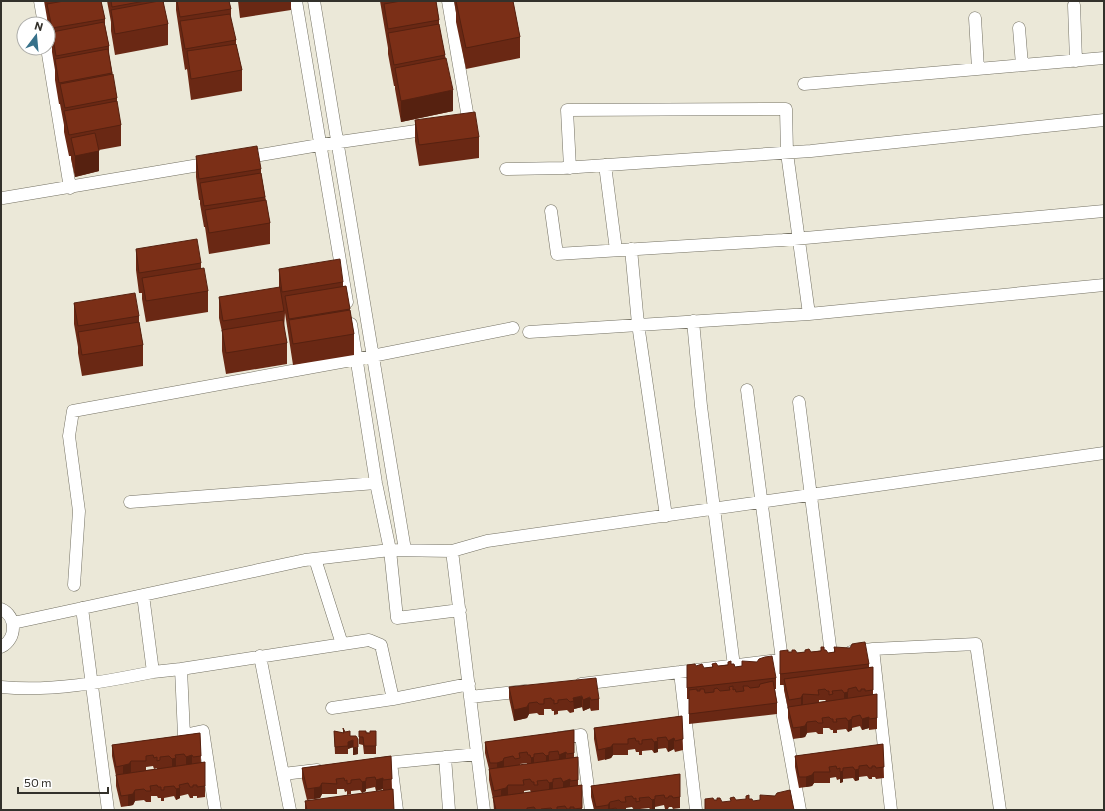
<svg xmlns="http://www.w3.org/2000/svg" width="1105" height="811" viewBox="0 0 1105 811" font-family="Commissioner,sans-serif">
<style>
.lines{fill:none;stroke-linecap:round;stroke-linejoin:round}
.minor-casing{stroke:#747163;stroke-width:13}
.minor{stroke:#fff;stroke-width:12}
.wall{fill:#6a2814;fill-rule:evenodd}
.shaded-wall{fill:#562110}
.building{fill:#7b2f17;stroke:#562110}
</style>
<rect width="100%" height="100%" fill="#ebe8d8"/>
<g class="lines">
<!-- minor casing -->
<g class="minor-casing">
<path id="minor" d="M 40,1 L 44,24
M 296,1 L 347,302
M 314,1 L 405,550
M 448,1 L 469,124 L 465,124
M 1074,5 L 1076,61
M 975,18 L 978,69
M 1019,28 L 1022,65
M 47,48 L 70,188
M 804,84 L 1104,58
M 243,158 L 319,145 L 430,129
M 605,165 L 616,250
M 506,169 L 563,168 L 811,151 L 1104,120
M 3,198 L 211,163
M 551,211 L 557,254 L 783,240 L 1104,211
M 631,249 L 638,324 L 666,516
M 809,314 L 1104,285
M 693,321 L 701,406 L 734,666
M 351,324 L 376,483 L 390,550 L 397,618 L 460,610
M 529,332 L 809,314 L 787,153 L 786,109 L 567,110 L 570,168
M 747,390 L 782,660
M 799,402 L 831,654
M 130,502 L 376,483
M 452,551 L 484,810
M 315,559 L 342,644
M 74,585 L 79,511 L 69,436 L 73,411 L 357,359 L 513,328
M 143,595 L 153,672 L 181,669 L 184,735 L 203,731 L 215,810
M 82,608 L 108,810
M 1,609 C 17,616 17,639 1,647
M 13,623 L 305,560 L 390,550 L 452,551 L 487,541 L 1104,453
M 873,649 L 976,644 L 1000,810
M 851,652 L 873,649 L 891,810
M 260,656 L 290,810
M 773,661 L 800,810
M 181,669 L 369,640 L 381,645 L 393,699
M 680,672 L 696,810
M 581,684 L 795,658
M 1,687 C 52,692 103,682 153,672
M 470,697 L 525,691
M 332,708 L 393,699 L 469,684
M 559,738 L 581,735 L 591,810
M 445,757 L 449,810
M 391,763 L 397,810
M 376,764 L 477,754
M 283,774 L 317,770"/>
</g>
<!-- minor -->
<use href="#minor" class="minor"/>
</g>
<!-- wall -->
<path class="wall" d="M 44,1 L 101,1 L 105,19 L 105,25 L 109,46 L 109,55 L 117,98 L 117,105 L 121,125 L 121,146 L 99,150 L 99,171 L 75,177 L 71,159 L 71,156 L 69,156 L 64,132 L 64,125 L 60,104 L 59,104 L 55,80 L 55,70 L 52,52 L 52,47 L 48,28 L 47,18 Z
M 107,1 L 164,1 L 164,6 L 168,24 L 168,45 L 115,55 L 111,31 L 111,22 Z
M 176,1 L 229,1 L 231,9 L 231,20 L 236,40 L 236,44 L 242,70 L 242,91 L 191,100 L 187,69 L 185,70 L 176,10 Z
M 238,1 L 291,1 L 291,10 L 240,18 Z
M 380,1 L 436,1 L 439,20 L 439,25 L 445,55 L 453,111 L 401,122 L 395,89 L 395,86 L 394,86 L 388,54 L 388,48 Z
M 454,1 L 513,1 L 520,37 L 520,58 L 466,69 L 456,22 L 456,13 Z
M 415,120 L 479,137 L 479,158 L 419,166 L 415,141 Z
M 196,156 L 261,169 L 261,173 L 270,223 L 270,244 L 209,254 L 205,227 L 204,227 L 200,204 L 200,200 L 199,200 L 196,177 Z
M 136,249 L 201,263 L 201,269 L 208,291 L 208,312 L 146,322 L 142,299 L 142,293 L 139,293 L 136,270 Z
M 279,269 L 343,282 L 343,286 L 346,286 L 354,334 L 354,355 L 293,365 L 285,313 L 284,329 L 287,343 L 287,364 L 226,374 L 222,351 L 222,332 L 219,318 L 219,297 L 279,288 Z
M 74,303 L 139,316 L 139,322 L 143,345 L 143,366 L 82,376 L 78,353 L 78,347 L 74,324 Z
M 834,647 L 869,664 L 869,667 L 873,667 L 873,695 L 877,694 L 877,729 L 869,730 L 869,728 L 862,730 L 860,726 L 852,728 L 852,730 L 848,732 L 846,729 L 837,730 L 837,733 L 833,733 L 833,730 L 831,730 L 829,728 L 823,728 L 823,734 L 818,734 L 816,732 L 807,733 L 805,737 L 800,738 L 793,739 L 788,718 L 788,709 L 784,690 L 784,685 L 780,685 L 780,651 L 797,653 L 805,652 L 805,650 L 811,652 L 824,650 L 828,653 L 834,652 ZM 819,700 L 825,700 L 826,701 L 819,702 Z
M 742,661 L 776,678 L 776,689 L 775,689 L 777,703 L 777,714 L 689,724 L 689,699 L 687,699 L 687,665 L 704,668 L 712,667 L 712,664 L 718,666 L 731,664 L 735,667 L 742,666 Z
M 509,687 L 599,699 L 599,710 L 591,711 L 590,708 L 583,711 L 582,707 L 574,709 L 574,712 L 570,713 L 567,710 L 558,711 L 558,714 L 554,715 L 554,711 L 552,711 L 551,709 L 544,709 L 544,715 L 539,715 L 537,713 L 529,714 L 527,718 L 514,721 L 509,698 Z
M 682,716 L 683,750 L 675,752 L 674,749 L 668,752 L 666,748 L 658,749 L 658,752 L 654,753 L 652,750 L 642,751 L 642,755 L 639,755 L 639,752 L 636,752 L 635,749 L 628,750 L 628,755 L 613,755 L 611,758 L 598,761 L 594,739 L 594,728 Z
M 343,728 L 345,732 L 350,736 L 358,754 L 353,755 L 353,747 L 348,749 L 348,754 L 335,754 L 334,731 L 343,733 Z
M 574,730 L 574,757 L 578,757 L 578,785 L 582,785 L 582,810 L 494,810 L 493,799 L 489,780 L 489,769 L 485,753 L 485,742 ZM 527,763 L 527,764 L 520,765 L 520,764 ZM 530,790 L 531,792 L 524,793 L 524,791 Z
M 359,731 L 370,733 L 376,731 L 376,754 L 364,754 L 363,745 L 359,744 Z
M 200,733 L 201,763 L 205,762 L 205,797 L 197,798 L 197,796 L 193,796 L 193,798 L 190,798 L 188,794 L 180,796 L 180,798 L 176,800 L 174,796 L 164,798 L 164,801 L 161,801 L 161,798 L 158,798 L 157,796 L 151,796 L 151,802 L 146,802 L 144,800 L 135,801 L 133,805 L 128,806 L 121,807 L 116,786 L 116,776 L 112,756 L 112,745 ZM 153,766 L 154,769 L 157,768 L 157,769 L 146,770 L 146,767 Z
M 883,744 L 884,778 L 876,779 L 875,777 L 872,777 L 872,779 L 869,779 L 867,776 L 859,777 L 859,780 L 855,781 L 853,778 L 843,779 L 843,782 L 840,783 L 840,779 L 837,780 L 836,777 L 830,778 L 830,783 L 814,783 L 812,786 L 806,787 L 799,788 L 795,767 L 795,756 Z
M 391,756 L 392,789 L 394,810 L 305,810 L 305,801 L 383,791 L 383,789 L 376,791 L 375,787 L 366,789 L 366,791 L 362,793 L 360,790 L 351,791 L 351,794 L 347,795 L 347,791 L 345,792 L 344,789 L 337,789 L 337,794 L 322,794 L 320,798 L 307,800 L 302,779 L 302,768 Z
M 680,774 L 680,808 L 673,809 L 672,807 L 669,807 L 668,809 L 665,809 L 664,805 L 655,807 L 655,810 L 651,810 L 649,808 L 640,809 L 640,810 L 636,810 L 636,809 L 634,810 L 632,807 L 626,808 L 626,810 L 594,810 L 591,797 L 591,786 Z"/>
<!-- shaded-wall -->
<path class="shaded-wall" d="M 453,90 L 453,111 L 401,122 L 401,101 Z
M 99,151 L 99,171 L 75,177 L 75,156 Z
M 848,692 L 848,702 L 844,704 L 844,693 Z
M 803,694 L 803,705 L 801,709 L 801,698 Z
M 582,696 L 582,707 L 574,709 L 573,698 Z
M 590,697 L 590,708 L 583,711 L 583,700 Z
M 529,703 L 529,714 L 527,718 L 514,721 L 514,710 Z
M 869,717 L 869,728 L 862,730 L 862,719 Z
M 852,719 L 852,730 L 848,732 L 848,721 Z
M 807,722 L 807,733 L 805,737 L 800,738 L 800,727 Z
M 674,738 L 674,749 L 668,752 L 668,741 Z
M 353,740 L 353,747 L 348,749 L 348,742 Z
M 658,741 L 658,752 L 654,753 L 654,742 Z
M 613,744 L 613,755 L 611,758 L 605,760 L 605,749 Z
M 358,747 L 358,754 L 353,755 L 353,748 Z
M 566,752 L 566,763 L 559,765 L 559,755 Z
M 192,755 L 192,766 L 186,768 L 186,757 Z
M 549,755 L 549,766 L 546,767 L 546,756 Z
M 534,757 L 534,768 L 531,769 L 531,758 Z
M 176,758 L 176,769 L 172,770 L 172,759 Z
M 504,758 L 504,769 L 497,774 L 497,763 Z
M 131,761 L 131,772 L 129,775 L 123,777 L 123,766 Z
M 859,769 L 859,780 L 855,781 L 855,770 Z
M 843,771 L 843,782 L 840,783 L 840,772 Z
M 814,772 L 814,783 L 812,786 L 806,787 L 806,777 Z
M 383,778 L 383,789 L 376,791 L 376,780 Z
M 570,779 L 570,790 L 563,792 L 563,782 Z
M 366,781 L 366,791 L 362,793 L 362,782 Z
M 553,782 L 553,793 L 549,794 L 549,783 Z
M 322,783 L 322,794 L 320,798 L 314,799 L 314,788 Z
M 508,785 L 508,796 L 501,801 L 501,790 Z
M 180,788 L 180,798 L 176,800 L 176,789 Z
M 135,790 L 135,801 L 133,805 L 128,806 L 128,795 Z
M 655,799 L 655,810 L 652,810 L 652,800 Z
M 610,802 L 610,810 L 608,810 L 608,805 Z"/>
<!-- building -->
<path class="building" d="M 64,1 L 101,1 L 105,19 L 52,28 L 47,4 Z
M 111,1 L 145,1 L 112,7 Z
M 159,1 L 163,1 L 168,24 L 115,34 L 111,10 Z
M 177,1 L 229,1 L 231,9 L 180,17 Z
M 401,1 L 436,1 L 439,20 L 388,29 L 384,4 Z
M 456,1 L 513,1 L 520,37 L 466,48 Z
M 230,14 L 236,40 L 185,49 L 180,21 Z
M 104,22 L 109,46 L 56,56 L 52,32 Z
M 439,24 L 445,55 L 394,65 L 388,33 Z
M 236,44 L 242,70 L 191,79 L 187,51 Z
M 108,49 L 112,73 L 59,83 L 55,59 Z
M 446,58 L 453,90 L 401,101 L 395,68 Z
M 113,74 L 117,98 L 65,108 L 60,84 Z
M 117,101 L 121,125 L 69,135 L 64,111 Z
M 475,112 L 479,137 L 419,145 L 415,120 Z
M 95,133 L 99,151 L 75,156 L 71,138 Z
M 257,146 L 261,169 L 199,179 L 196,156 Z
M 261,173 L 265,197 L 204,206 L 200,183 Z
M 266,200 L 270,223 L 209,233 L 205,210 Z
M 197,239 L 201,263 L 139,273 L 136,249 Z
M 340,259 L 343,282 L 282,292 L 279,269 Z
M 204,268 L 208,291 L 146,301 L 142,278 Z
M 346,286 L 350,309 L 289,319 L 285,296 Z
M 280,287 L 284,311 L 223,321 L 219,297 Z
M 135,293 L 139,316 L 78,326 L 74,303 Z
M 350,310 L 354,334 L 293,344 L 289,320 Z
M 283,320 L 287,343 L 226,353 L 222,330 Z
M 139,322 L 143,345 L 82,355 L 78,332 Z
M 865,642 L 869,664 L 780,674 L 780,651 L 788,650 L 788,652 L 792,652 L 792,650 L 795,650 L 797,653 L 805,652 L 805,650 L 809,649 L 811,652 L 821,651 L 821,647 L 824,647 L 824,650 L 826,650 L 828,653 L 835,652 L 834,647 L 850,648 L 852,644 L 858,643 Z
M 772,656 L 776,678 L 687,688 L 687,665 L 695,664 L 696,666 L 702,664 L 704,668 L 713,667 L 712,664 L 716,663 L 718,666 L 728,665 L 728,662 L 731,661 L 731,664 L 734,664 L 735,667 L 742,666 L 742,661 L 757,662 L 759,659 L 765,657 Z
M 873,667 L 873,690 L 865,691 L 865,689 L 861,689 L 861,691 L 858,691 L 856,687 L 848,689 L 848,692 L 844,693 L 842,690 L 832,691 L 833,694 L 829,695 L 829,691 L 827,691 L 825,689 L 818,690 L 819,695 L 803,694 L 801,698 L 789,700 L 784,679 Z
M 596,678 L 599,699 L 591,700 L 590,697 L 583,700 L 582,696 L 573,698 L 574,701 L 570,702 L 567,699 L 558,700 L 558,703 L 554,704 L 554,700 L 552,700 L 551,698 L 544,699 L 544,704 L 539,704 L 537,702 L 529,703 L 527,707 L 514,710 L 509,687 Z
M 773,681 L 777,703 L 689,714 L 689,690 L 697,689 L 697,691 L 700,691 L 700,689 L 704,689 L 705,693 L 714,692 L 714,689 L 717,688 L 720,691 L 730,690 L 729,687 L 733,686 L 733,690 L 735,689 L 736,692 L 744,691 L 743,686 L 748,686 L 750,688 L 759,687 L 760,684 Z
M 877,694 L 877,718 L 869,719 L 869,717 L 862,719 L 860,715 L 852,717 L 852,719 L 848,721 L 846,718 L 836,719 L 837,722 L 833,722 L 833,719 L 831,719 L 829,717 L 822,718 L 823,723 L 818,723 L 816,721 L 807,722 L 805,726 L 800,727 L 793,728 L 788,707 Z
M 682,716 L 683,739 L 675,741 L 674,738 L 668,741 L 666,737 L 657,738 L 658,741 L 654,742 L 652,739 L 642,740 L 642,744 L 639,744 L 639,741 L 636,741 L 635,738 L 628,739 L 628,744 L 613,744 L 611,747 L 598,750 L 594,728 Z
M 343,728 L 345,732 L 350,731 L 350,736 L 356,736 L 358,739 L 358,747 L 353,748 L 353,740 L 348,742 L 348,746 L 335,747 L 334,731 L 344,733 Z
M 574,730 L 574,753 L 567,754 L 566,752 L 559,755 L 558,751 L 549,752 L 549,755 L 546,756 L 543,753 L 534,754 L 534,757 L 531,758 L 530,755 L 528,755 L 527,752 L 519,753 L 520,758 L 515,759 L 513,756 L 504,758 L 503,761 L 497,763 L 490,763 L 485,742 Z
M 359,731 L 366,731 L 366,733 L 370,733 L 370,731 L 376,731 L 376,746 L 364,746 L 363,737 L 359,737 Z
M 200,733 L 201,756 L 193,757 L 192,755 L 186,757 L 184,754 L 175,755 L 176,758 L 172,759 L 169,756 L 160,757 L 160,760 L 157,761 L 157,757 L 154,758 L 153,755 L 146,756 L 146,761 L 131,761 L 129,764 L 116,767 L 112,745 Z
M 883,744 L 884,767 L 876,768 L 875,766 L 872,766 L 872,768 L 869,768 L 867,765 L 859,766 L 859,769 L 855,770 L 853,767 L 843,768 L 843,771 L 840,772 L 840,768 L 837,769 L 836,766 L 829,767 L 830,772 L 814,772 L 812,775 L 806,777 L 799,777 L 795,756 Z
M 391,756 L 392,779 L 383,780 L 383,778 L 376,780 L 375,777 L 366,778 L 366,781 L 362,782 L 360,779 L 351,780 L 351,783 L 347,784 L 347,780 L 345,781 L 344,778 L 336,779 L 337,784 L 322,783 L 320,787 L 307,789 L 302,768 Z
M 578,757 L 578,780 L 570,781 L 570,779 L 563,782 L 561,778 L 553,779 L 553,782 L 549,783 L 547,780 L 537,781 L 538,785 L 534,785 L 534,782 L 532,782 L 530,779 L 523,780 L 524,785 L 508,785 L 506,788 L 494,791 L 489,769 Z
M 205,762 L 205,786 L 197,787 L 197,785 L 193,785 L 193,787 L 190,787 L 188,783 L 179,785 L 180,788 L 176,789 L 174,786 L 164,787 L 164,790 L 161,790 L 161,787 L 158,787 L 157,785 L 150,786 L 151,791 L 146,791 L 144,789 L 135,790 L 133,794 L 128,795 L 121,796 L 116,775 Z
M 680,774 L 680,797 L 673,798 L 672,796 L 669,796 L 668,798 L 665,798 L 664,795 L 655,796 L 655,799 L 652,800 L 649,797 L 639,798 L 640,801 L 636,802 L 636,798 L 634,799 L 632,796 L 625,797 L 626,802 L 621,802 L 619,800 L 610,802 L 608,805 L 596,807 L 591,786 Z
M 582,785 L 582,808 L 574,809 L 574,807 L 570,807 L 570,809 L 567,809 L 565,806 L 557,807 L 557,810 L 553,810 L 551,808 L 541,809 L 541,810 L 536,810 L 534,807 L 527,808 L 527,810 L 496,810 L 493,797 Z
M 393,789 L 394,810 L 307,810 L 305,801 Z
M 790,790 L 794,810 L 705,810 L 705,799 L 713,798 L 714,800 L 717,800 L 717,798 L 720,798 L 722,802 L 731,801 L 730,798 L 734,797 L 736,800 L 746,799 L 746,796 L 749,795 L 749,799 L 752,799 L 753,801 L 760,800 L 760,795 L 775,796 L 777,793 Z
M 616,808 L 617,810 L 604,810 Z"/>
<!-- border -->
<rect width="1105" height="811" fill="none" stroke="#33312b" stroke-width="4"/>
<!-- north arrow -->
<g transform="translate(36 36) rotate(16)"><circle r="19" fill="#ffffff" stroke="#adadaa"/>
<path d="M0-3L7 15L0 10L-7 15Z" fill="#37718a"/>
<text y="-6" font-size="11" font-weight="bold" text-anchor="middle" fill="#33312b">N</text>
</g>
<!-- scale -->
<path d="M18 787v6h90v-6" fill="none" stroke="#33312b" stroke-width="2"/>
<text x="24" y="787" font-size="12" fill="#33312b" stroke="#ffffff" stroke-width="3" paint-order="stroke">50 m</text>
</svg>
